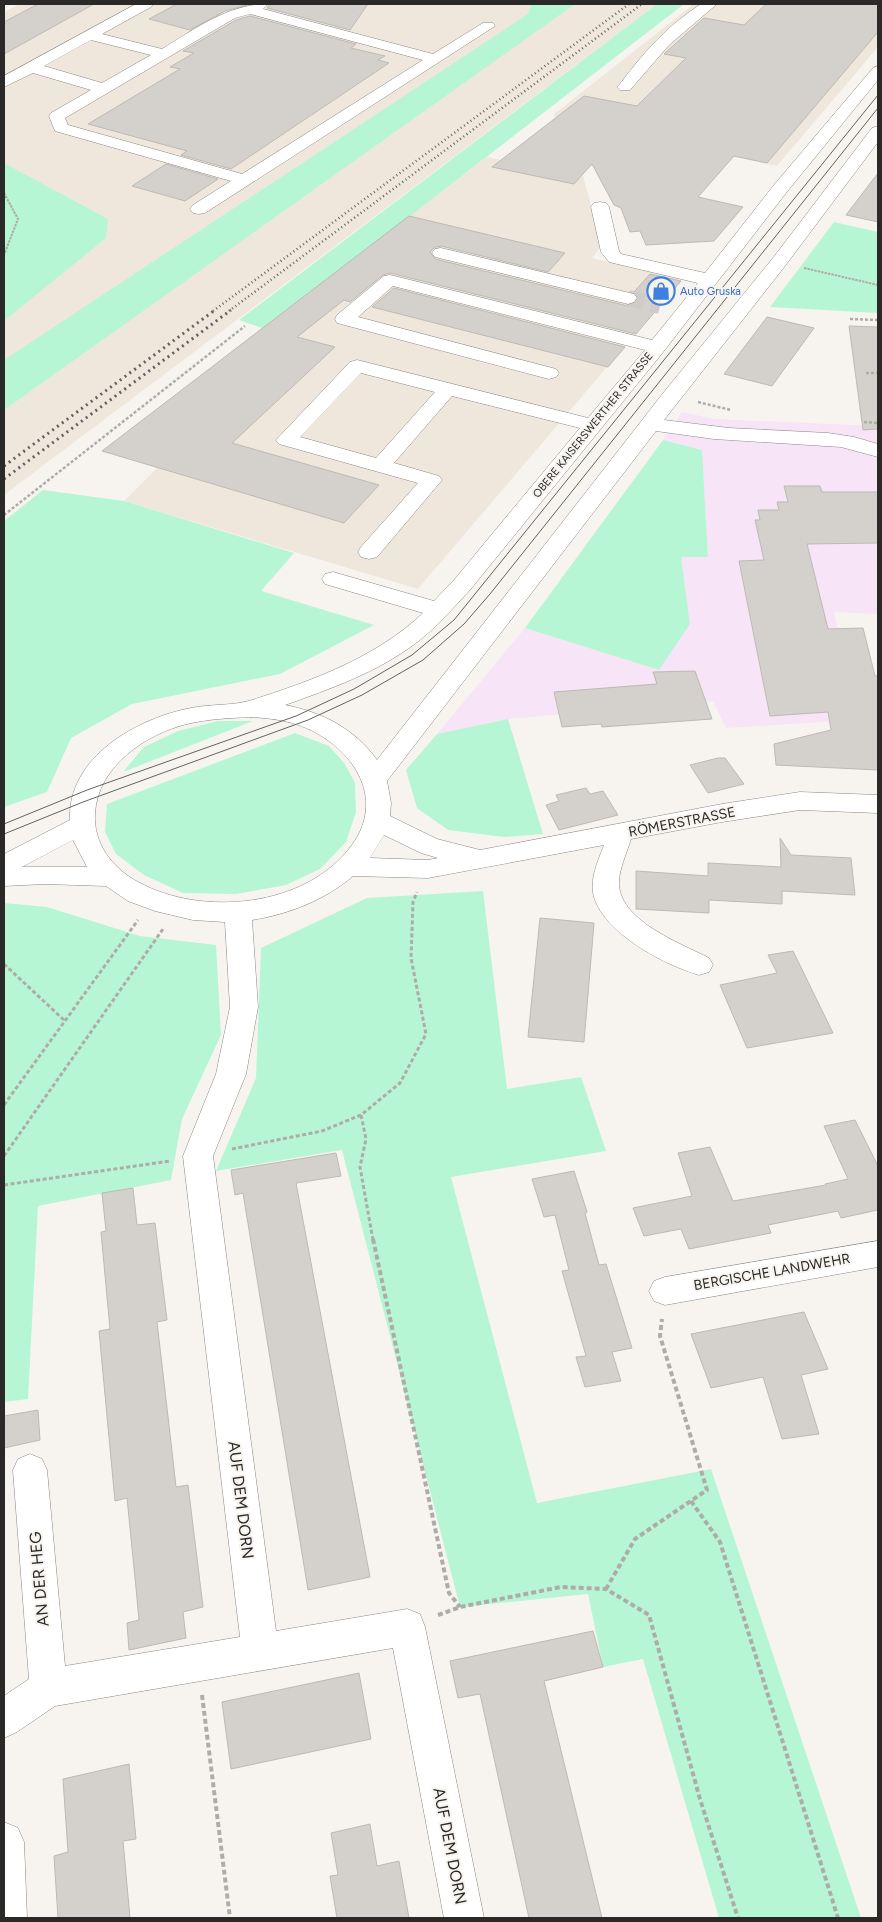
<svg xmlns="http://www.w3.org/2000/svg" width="882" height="1922" viewBox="0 0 882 1922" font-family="Figtree,sans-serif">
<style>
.commercial{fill:#f7e4f6}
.built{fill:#efe7dc}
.green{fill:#b7f6d4}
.building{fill:#d4d0cc;stroke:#bdb9b5}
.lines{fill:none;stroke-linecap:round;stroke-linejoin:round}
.minor-tunnel{stroke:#cecbc8;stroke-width:16;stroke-dasharray:16 8;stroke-linecap:butt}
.minor-casing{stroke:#8a8884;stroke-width:1}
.path-far3{stroke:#aeaca9;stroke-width:2;stroke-dasharray:2.5 1;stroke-linecap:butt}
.path-far2{stroke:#aeaca9;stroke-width:2.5;stroke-dasharray:3 2;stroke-linecap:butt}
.path-far1{stroke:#aeaca9;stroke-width:3;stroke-dasharray:4 2.5;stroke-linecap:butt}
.path{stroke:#aeaca9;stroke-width:4;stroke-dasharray:5 3;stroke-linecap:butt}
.minor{fill:#fff;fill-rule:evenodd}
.tram{stroke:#64625f;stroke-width:1}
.rail-far1{stroke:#64625f;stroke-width:2.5;stroke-dasharray:1 3;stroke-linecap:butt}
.rail{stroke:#64625f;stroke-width:3;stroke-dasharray:2 4;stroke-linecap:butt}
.labels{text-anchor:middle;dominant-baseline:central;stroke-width:4;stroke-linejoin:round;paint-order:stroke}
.far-shop-label{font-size:11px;fill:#366cbe;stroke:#f7f4f0;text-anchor:start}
.far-street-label{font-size:11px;fill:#2a2927;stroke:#f7f4f0}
.street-label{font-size:14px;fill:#2a2927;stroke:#f7f4f0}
.near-street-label{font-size:16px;fill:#2a2927;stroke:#f7f4f0}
</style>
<rect width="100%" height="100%" fill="#f7f4f0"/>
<!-- commercial -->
<path class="commercial" d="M 682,412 L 714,419 L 878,426 L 878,614 L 834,612 L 856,720 L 726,728 L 713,701 L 508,719 L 437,734 L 525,628 L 659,670 L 690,624 L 681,557 L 708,556 L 702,450 L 663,440 Z"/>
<!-- built -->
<path class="built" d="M 20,4 L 657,4 L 4,495 L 4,12 Z
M 694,4 L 878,4 L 878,47 L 777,166 L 555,119 L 554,114 Z
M 487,157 L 583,176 L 602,245 L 592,258 L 681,280 L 418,589 L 124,501 L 157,468 L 104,451 L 262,328 Z"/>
<!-- green -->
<path class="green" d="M 531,4 L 575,4 L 4,410 L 4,360 L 528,14 Z
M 657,4 L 684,4 L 410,216 L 262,328 L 239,320 Z
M 4,163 L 108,219 L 106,238 L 4,321 Z
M 834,222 L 878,232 L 878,313 L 770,307 Z
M 663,440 L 702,450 L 708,557 L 681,557 L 690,624 L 659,670 L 525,628 Z
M 43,490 L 124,501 L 294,553 L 261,591 L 374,625 L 280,674 L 132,704 L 71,738 L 47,792 L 4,807 L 4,521 Z
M 508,719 L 543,834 L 504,837 L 448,830 L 417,808 L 406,770 L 437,734 Z
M 218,721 L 253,721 L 123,772 L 144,747 L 178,731 Z
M 295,733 L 329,746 L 345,764 L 355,783 L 356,812 L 346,842 L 320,869 L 286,885 L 236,894 L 183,893 L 144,875 L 116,854 L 105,832 L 107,804 Z
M 483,891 L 507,1089 L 581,1077 L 606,1151 L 451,1177 L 537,1503 L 711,1469 L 861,1918 L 719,1918 L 643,1659 L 603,1667 L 588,1594 L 460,1607 L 342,1150 L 216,1171 L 256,1078 L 261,948 L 367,898 Z
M 4,903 L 47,907 L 140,936 L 216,945 L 221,1035 L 182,1119 L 171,1180 L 38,1206 L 28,1399 L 4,1402 Z"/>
<!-- building -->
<path class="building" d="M 38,4 L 94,4 L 4,54 L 4,22 Z
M 177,4 L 251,4 L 225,11 L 190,30 L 149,19 Z
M 270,4 L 368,4 L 350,30 L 267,8 Z
M 766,4 L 878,4 L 878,32 L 767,163 L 734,156 L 698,197 L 743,207 L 714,241 L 646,245 L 640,231 L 630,232 L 621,208 L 614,205 L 592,164 L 574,184 L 492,167 L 584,96 L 637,106 L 686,58 L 664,54 L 704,18 L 744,25 Z
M 250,16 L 356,44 L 351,48 L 385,56 L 378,60 L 389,63 L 231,169 L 181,155 L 187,151 L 88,124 L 180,69 L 170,67 L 194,53 L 183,51 L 236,20 Z
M 166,164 L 218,179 L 185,201 L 132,186 Z
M 878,173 L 878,222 L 846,215 Z
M 409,216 L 565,253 L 548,272 L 441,246 L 435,247 L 430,252 L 435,259 L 628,306 L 635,304 L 638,299 L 634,292 L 650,274 L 681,281 L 636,334 L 390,273 L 383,275 L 350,302 L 344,300 L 297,337 L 335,347 L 232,443 L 379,485 L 344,523 L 102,451 Z
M 394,288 L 625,347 L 608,367 L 372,307 Z
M 767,317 L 814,328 L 772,386 L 724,374 Z
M 849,326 L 878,327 L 878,429 L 863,430 Z
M 784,486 L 820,486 L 822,492 L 878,492 L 878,543 L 807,544 L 828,629 L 863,628 L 875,676 L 878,676 L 878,770 L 776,765 L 774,744 L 831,730 L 828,712 L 770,716 L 739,561 L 764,560 L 755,520 L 760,520 L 758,510 L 779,510 L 777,502 L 788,502 Z
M 695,671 L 712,719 L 602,727 L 601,724 L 562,727 L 554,692 L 657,684 L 653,672 Z
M 718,758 L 725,758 L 744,784 L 708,793 L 690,765 Z
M 586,788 L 590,794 L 603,791 L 618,815 L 559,830 L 546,805 L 559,801 L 556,795 Z
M 780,838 L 791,855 L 851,858 L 855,895 L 782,891 L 782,904 L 709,900 L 709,913 L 636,909 L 636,871 L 708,876 L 708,863 L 781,867 Z
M 540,918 L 594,923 L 584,1042 L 528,1037 Z
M 793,951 L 833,1033 L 747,1048 L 720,985 L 777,973 L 768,955 Z
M 855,1120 L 878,1166 L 878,1210 L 841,1218 L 838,1211 L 768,1225 L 771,1233 L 689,1249 L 681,1229 L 644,1236 L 633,1208 L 692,1196 L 678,1153 L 710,1147 L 733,1201 L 826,1185 L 825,1184 L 848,1179 L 824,1126 Z
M 336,1153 L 341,1176 L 296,1183 L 370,1577 L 308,1590 L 243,1193 L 235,1195 L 231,1170 Z
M 574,1171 L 587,1212 L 585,1213 L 599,1265 L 606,1264 L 632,1348 L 612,1352 L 621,1381 L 585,1387 L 576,1357 L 586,1356 L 562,1271 L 569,1270 L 555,1215 L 544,1217 L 532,1179 Z
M 133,1188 L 137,1225 L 155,1223 L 167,1320 L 157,1322 L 173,1460 L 176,1487 L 188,1485 L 203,1607 L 183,1612 L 186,1638 L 129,1650 L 127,1623 L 139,1620 L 136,1588 L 127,1498 L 115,1501 L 99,1331 L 110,1329 L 101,1232 L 106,1231 L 102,1193 Z
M 804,1312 L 828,1369 L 801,1375 L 819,1434 L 782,1439 L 763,1377 L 711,1388 L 691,1334 Z
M 38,1410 L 40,1440 L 4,1448 L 4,1416 Z
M 593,1631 L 603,1667 L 544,1681 L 602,1918 L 529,1918 L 480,1694 L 458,1698 L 450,1661 Z
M 359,1673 L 371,1739 L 231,1769 L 222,1702 Z
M 129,1764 L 136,1839 L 123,1841 L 130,1918 L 58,1918 L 54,1856 L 68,1852 L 63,1779 Z
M 370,1824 L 377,1866 L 399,1861 L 409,1918 L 337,1918 L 330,1876 L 338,1875 L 331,1833 Z"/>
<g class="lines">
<!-- minor-tunnel -->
<path class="minor-tunnel" d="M 628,298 L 660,306"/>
<!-- minor casing -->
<g class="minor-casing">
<path id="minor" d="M 136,4 L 153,4 L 151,7 L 102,34 L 162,49 C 195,29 228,4 268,4 L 263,9 L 433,54 L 483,23 L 493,23 L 495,26 L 205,213 L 199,214 L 193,213 L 190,209 L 193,205 L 231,181 L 55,131 L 49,116 L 51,113 L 91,90 L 33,73 L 4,87 L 4,76 ZM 250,14 L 423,60 L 242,174 L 68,125 L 65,118 L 235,18 ZM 91,40 L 151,55 L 102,83 L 44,66 Z
M 701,4 L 717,4 L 669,45 L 630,90 L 620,90 L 617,87 L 620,84 C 643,53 668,25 701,4 Z
M 878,66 L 878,80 L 786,193 L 664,351 L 470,590 C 453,608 436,628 416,643 C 378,672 330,689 285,705 C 322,712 355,729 377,760 L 664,392 L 773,258 L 872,128 L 878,126 L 878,142 L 785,266 L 664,420 L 729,428 L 828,433 L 854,437 L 878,444 L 878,457 L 841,447 L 714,439 L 656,431 L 387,781 L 391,803 L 390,816 L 437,839 L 480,850 L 722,804 L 800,792 L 878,795 L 878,813 L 800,810 L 722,822 L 631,839 C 627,852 620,867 619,881 C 617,920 680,943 709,958 L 713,965 L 709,972 L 699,975 C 665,965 605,934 594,897 C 589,880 598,861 604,845 L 428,878 L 353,876 C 325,900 289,914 252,920 L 258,1007 L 246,1074 L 213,1156 L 276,1631 L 407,1609 L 420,1614 L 425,1627 L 484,1918 L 444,1918 L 393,1648 L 55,1706 L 17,1732 L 4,1738 L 4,1696 L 29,1679 L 13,1470 L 18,1459 L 30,1454 L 42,1459 L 47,1470 L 65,1666 L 240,1637 L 183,1156 L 216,1074 L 230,1007 L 225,922 L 193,920 L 155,911 L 128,901 L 106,886 L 45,884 L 4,886 L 4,854 L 70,820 C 67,757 138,718 191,708 C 210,704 234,706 252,700 C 312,681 377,657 423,613 L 325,584 L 322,579 L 325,574 L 333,572 L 434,601 L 454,580 L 580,428 L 452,396 L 394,463 L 439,476 L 442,480 L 377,557 L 369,559 L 361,557 L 358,552 L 361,547 L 418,483 L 279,444 L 276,440 L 350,362 L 357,360 L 588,418 L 645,350 L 393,286 L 358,317 L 556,369 L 559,373 L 556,377 L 549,379 L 337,323 L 335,319 L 337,315 L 384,276 L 390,275 L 652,340 L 698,283 L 609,262 L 601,252 L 591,207 L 594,203 L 600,202 L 606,203 L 609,207 L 619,251 L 621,254 L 705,273 L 774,185 L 873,68 ZM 361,373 L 435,392 L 376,458 L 300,437 ZM 251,717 C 264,718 279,719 292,723 C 345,738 390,793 352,845 C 306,908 202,917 138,882 C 112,868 93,843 95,813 C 98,766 146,734 187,724 C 208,719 230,718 251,717 ZM 384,835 L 421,853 L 438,858 L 428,860 L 370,858 ZM 73,840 L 87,867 L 22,867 Z
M 441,248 L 634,294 L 637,298 L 634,302 L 628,304 L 435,257 L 432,253 L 435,249 Z
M 878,1241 L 878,1267 L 665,1305 L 654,1301 L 649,1291 L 654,1281 L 665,1277 Z
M 4,1822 L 18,1828 L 24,1842 L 27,1918 L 4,1918 Z"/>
</g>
<!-- path-far3 -->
<path class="path-far3" d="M 4,193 L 18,219 L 4,255
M 804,268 L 878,285"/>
<!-- path-far2 -->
<path class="path-far2" d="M 850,319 L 878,320
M 866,373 L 878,373
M 698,402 L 731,410
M 864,422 L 878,423
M 4,515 L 245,326"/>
<!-- path-far1 -->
<path class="path-far1" d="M 4,964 L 65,1021
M 4,1105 L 138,920
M 361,1115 L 366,1139 L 360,1167 L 373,1240
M 232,1149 L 322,1131 L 361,1115 L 400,1083 L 426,1034 L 411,958 L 413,902 L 417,892
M 4,1156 L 163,929
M 4,1185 L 170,1161"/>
<!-- path -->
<path class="path" d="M 373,1239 L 449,1593 L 460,1607
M 691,1501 L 720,1542 L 838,1918
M 606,1589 L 635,1539 L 707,1490 L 660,1336 L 662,1319
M 438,1615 L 460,1607 L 561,1587 L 606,1589 L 649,1615 L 700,1799 L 738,1918
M 202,1695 L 230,1918"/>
<!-- minor -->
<use href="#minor" class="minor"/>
<!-- tram -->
<path class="tram" d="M 4,824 L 87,790 L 296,716 L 354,689 L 412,655 L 454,620 L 878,95
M 4,834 L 83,802 L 308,720 L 362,695 L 423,660 L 464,624 L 490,594 L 878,108"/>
<!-- rail-far1 -->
<path class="rail-far1" d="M 213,311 L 629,4
M 229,311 L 642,4"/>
<!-- rail -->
<path class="rail" d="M 4,466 L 215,310
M 4,479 L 231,310"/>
</g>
<!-- icons -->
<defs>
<g id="shop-ring" transform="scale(1.4375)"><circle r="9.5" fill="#f7f4f0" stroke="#3f7fe0" stroke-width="1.5"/><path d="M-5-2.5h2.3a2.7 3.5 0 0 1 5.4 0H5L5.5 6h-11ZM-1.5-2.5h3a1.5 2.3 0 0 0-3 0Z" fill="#3f7fe0"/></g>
</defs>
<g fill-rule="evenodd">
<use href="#shop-ring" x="661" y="291"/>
</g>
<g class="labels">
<!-- far-shop labels -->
<g class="far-shop-label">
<text x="680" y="291">Auto Gruska</text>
</g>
<!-- far-street labels -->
<g class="far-street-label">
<text transform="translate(593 425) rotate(-51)">OBERE KAISERSWERTHER STRASSE</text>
</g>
<!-- street labels -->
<g class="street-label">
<text transform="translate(682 822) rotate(-11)">RÖMERSTRASSE</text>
<text transform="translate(772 1272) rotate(-10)">BERGISCHE LANDWEHR</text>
</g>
<!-- near-street labels -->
<g class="near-street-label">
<text transform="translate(241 1500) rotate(83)">AUF DEM DORN</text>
<text transform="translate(39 1579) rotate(-95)">AN DER HEG</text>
<text transform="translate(450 1846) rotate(79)">AUF DEM DORN</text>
</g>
</g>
<!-- border -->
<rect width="882" height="1922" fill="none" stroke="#2a2927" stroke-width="10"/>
</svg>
